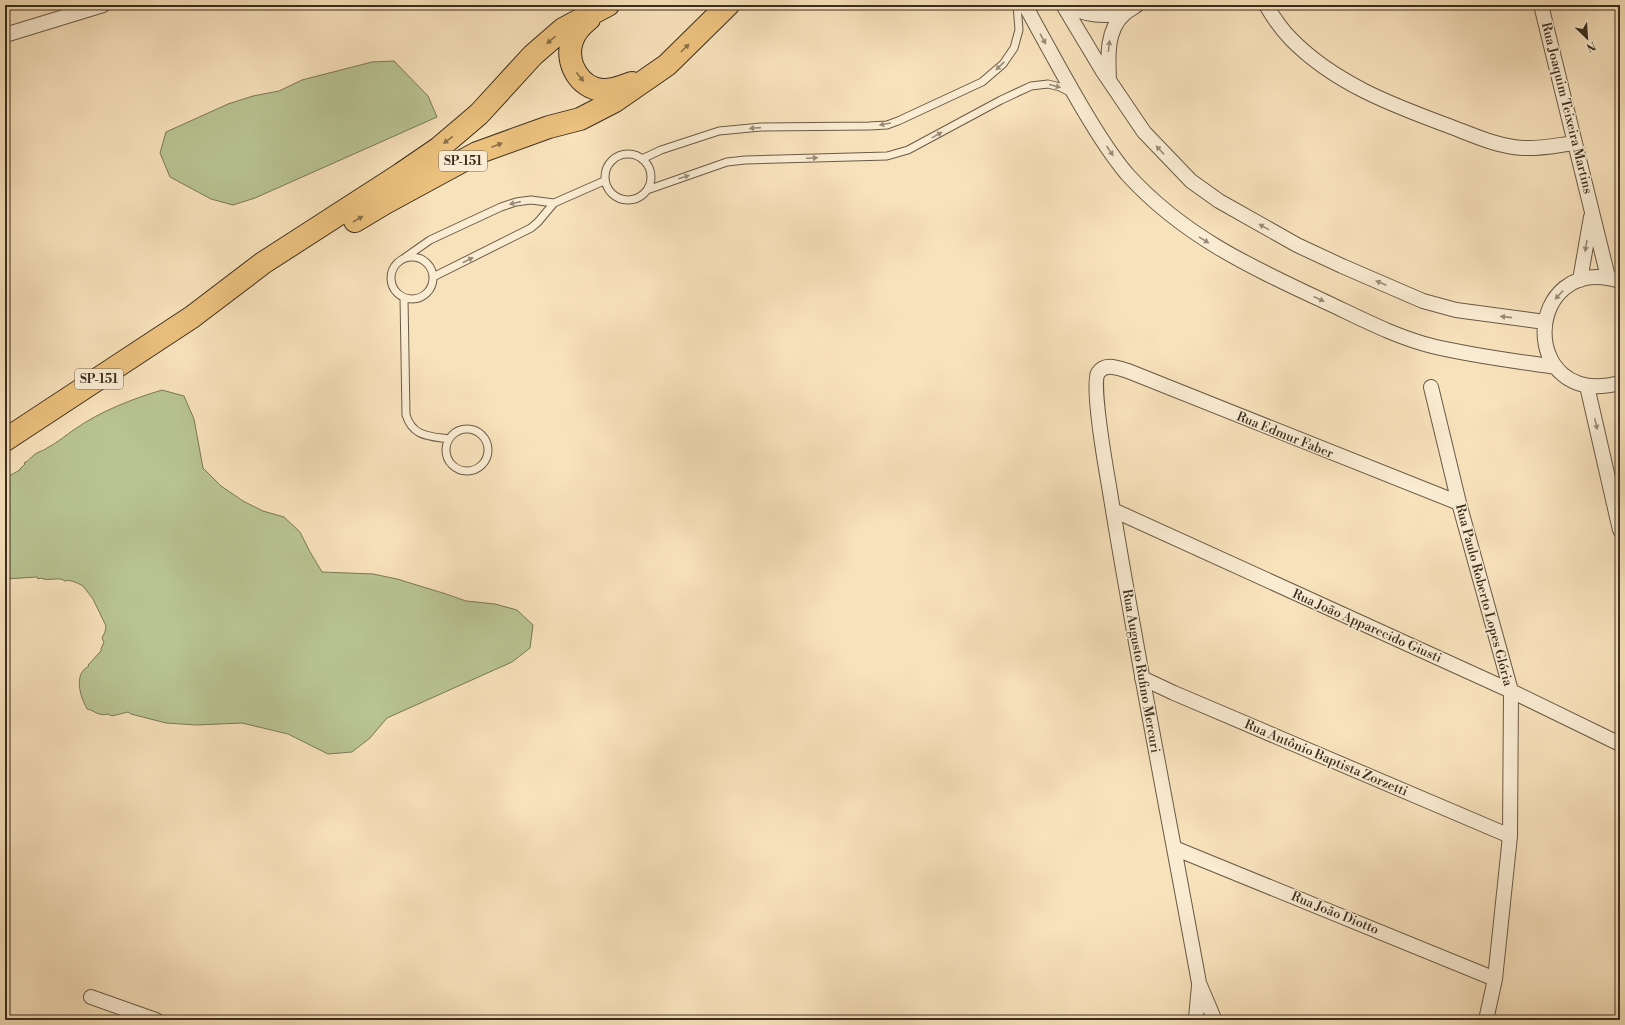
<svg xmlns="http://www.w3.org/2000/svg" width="1625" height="1025" viewBox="0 0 1625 1025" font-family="'Libre Bodoni',serif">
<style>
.green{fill:#b9c493;stroke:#7a7858}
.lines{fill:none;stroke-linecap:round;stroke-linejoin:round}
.lane-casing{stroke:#6a5a45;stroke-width:9}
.street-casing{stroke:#6a5a45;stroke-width:16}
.primary-casing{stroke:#3a2d1d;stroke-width:24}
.lane{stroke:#faecd3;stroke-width:7}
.street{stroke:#faecd3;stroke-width:14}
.primary{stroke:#ecc17e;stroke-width:22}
.oneway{fill:#9a8c78}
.oneway2{fill:#8a7049}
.labels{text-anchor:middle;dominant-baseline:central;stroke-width:3;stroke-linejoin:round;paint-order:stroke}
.shield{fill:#faecd3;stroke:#746654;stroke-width:1}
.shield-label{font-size:12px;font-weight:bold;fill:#3a2d1d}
.street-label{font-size:13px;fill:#3a2d1d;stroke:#faecd3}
</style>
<rect width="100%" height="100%" fill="#f8e2bc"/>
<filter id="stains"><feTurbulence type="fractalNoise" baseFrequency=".005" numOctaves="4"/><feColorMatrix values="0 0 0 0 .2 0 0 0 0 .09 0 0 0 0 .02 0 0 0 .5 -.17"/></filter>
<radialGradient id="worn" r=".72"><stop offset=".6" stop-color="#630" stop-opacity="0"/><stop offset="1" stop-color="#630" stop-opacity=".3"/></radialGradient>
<!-- green -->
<path class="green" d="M 394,61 L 428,96 L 437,117 L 255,198 L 233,205 L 211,199 L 170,177 L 160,153 L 166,132 L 228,104 L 253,96 L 279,91 L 302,80 L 372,62 Z
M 162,390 L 184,396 L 194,419 L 203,468 L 221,486 L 243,501 L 263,511 L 284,517 L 300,532 L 310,552 L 322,572 L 373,574 L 397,579 L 443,593 L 466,601 L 495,604 L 517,610 L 533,625 L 530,648 L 512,662 L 387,718 L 370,738 L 352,752 L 328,754 L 288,734 L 242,723 L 196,725 L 166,723 L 131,714 L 128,712 L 112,716 L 108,714 C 99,717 94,710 87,709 C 80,696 73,674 89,666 L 88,665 L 101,651 L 101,649 L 104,642 L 102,638 L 105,632 L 106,626 L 93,599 L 83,586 C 79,584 71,579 65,581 C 58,576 49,582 41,578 L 38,579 L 37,577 L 5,579 L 5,478 L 20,470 L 20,469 L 25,464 L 24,463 C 29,461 30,458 34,455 C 37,452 43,451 47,448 C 57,443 66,435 75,429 C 101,411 132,399 162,390 Z"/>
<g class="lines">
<!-- lane casing -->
<g class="lane-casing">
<path id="lane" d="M605 177a23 23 0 1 1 46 0a23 23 0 1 1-46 0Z
M 642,159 L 661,150 L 719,131 L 761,127 L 869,126 L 887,125 L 898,121 L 982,82 L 1003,64 L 1014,48 L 1019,30 L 1017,5
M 647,190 L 727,162 L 745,160 L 887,156 L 908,150 L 1001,100 L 1031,86 L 1048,84 L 1060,87 L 1070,92
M391 278a21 21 0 1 1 42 0a21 21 0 1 1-42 0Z
M 403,259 L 430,240 L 501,207 L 516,202 L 531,200 L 554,203 L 604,181
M 433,277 L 531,228 L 538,222 L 554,203
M 404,298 L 406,415 C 413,437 429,436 449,439
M446 450a21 21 0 1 1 42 0a21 21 0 1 1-42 0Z"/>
</g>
<!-- street casing -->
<g class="street-casing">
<path id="street" d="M 1025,5 C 1044,40 1063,75 1083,109 C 1096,131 1110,154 1127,174 C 1184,237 1253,268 1328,303 C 1362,319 1396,337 1432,346 C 1473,356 1515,361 1556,367
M 1063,5 L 1102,70 L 1144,132 L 1191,181 L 1219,201 L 1297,245 L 1342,266 L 1423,301 L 1456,310 L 1545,322
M 1066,5 C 1087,16 1100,16 1123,14
M 1266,5 C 1273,17 1281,29 1291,39 C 1334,83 1392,105 1449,126 C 1473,135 1498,147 1524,148 C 1541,149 1558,145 1575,143
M 1541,5 L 1608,277
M 5,35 L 103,5
M 1109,80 C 1108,58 1106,30 1124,14 C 1128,10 1133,8 1137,5
M 1580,280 L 1591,217
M 1620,281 C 1523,251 1516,410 1620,383
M 1587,386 L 1620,530
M 1431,387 L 1459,503 L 1511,691 L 1510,836 L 1495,979 L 1486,1020
M 1113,510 L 1511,691 L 1620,744
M 1142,678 L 1174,693 L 1510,836
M 1174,848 L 1495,979
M 91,997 L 156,1020
M 1213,1016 L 1199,983 C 1169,818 1136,653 1109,486 C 1106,469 1091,384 1098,373 C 1105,362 1118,368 1128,371 L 1459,503
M 1196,1018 L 1199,986"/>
</g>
<!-- primary casing -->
<g class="primary-casing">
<path id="primary" d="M 589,19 C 582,25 575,31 572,41 C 565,62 579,88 602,90 C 612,91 623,86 632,83
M 355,221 L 385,203 L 477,153 L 549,127 L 580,119 L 615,101 L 667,65 L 728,5
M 5,440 L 192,317 L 263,263 L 401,174 L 439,148 L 479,114 L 533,55 L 563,29 L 608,5"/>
</g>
<!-- lane -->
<use href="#lane" class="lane"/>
<!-- street -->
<use href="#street" class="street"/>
<!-- primary -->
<use href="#primary" class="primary"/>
</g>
<!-- one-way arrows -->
<defs><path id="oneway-solid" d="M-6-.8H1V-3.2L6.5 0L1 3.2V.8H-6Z"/></defs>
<g class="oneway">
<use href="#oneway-solid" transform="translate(1043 39) rotate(61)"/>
<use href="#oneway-solid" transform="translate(1109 46) rotate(-83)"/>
<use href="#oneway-solid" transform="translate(1000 66) rotate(136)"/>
<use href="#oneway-solid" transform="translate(1055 86) rotate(15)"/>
<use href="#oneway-solid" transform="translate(885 124) rotate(170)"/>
<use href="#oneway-solid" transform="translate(755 128) rotate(176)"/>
<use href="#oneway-solid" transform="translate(937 135) rotate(-29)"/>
<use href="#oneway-solid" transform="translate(1160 150) rotate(-133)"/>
<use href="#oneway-solid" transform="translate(1110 151) rotate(56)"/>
<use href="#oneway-solid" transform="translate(812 158) rotate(-2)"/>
<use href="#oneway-solid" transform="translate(684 177) rotate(-18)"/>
<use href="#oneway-solid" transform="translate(515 203) rotate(167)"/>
<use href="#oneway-solid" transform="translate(1264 227) rotate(-151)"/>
<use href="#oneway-solid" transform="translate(1204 240) rotate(32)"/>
<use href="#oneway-solid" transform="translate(1586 246) rotate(100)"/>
<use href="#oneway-solid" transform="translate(468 260) rotate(-27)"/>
<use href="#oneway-solid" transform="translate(1381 283) rotate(-157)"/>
<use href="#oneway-solid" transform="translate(1559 295) rotate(133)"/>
<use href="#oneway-solid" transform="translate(1319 299) rotate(25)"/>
<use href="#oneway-solid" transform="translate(1506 317) rotate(-174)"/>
<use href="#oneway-solid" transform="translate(1596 424) rotate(77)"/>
</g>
<g class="oneway2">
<use href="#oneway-solid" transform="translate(551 40) rotate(139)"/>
<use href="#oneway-solid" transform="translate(685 48) rotate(-45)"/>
<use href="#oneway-solid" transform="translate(580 77) rotate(51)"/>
<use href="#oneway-solid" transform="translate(448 140) rotate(142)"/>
<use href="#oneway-solid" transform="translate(497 145) rotate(-21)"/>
<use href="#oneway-solid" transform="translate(358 219) rotate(-31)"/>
</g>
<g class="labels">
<!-- shield labels -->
<g class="shield">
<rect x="439" y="151" width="48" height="20" rx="3"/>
<rect x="75" y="369" width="48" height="20" rx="3"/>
</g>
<g class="shield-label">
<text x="463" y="161">SP-151</text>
<text x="99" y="379">SP-151</text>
</g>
<!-- street labels -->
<g class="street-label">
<text transform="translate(1567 108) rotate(76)">Rua Joaquim Teixeira Martins</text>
<text transform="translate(1285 435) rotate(22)">Rua Edmur Faber</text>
<text transform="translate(1484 595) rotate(75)">Rua Paulo Roberto Lopes Glória</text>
<text transform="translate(1367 626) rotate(24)">Rua João Apparecido Giusti</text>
<text transform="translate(1141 671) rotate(80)">Rua Augusto Rufino Mercuri</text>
<text transform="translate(1326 758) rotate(23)">Rua Antônio Baptista Zorzetti</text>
<text transform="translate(1335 913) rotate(22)">Rua João Diotto</text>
</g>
</g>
<!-- margin -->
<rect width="1625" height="1025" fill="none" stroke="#f8e2bc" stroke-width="20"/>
<rect x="6" y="6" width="1613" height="1013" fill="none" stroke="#3a2d1d" stroke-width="2"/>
<rect x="10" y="10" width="1605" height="1005" fill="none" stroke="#3a2d1d"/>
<!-- north arrow -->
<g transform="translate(1587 38) rotate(155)" stroke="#faecd3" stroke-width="3" paint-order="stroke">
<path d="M0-3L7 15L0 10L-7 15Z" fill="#3a2d1d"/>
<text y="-6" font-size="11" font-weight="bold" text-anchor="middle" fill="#3a2d1d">N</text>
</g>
<rect width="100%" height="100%" filter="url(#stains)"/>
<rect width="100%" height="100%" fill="url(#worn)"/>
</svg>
